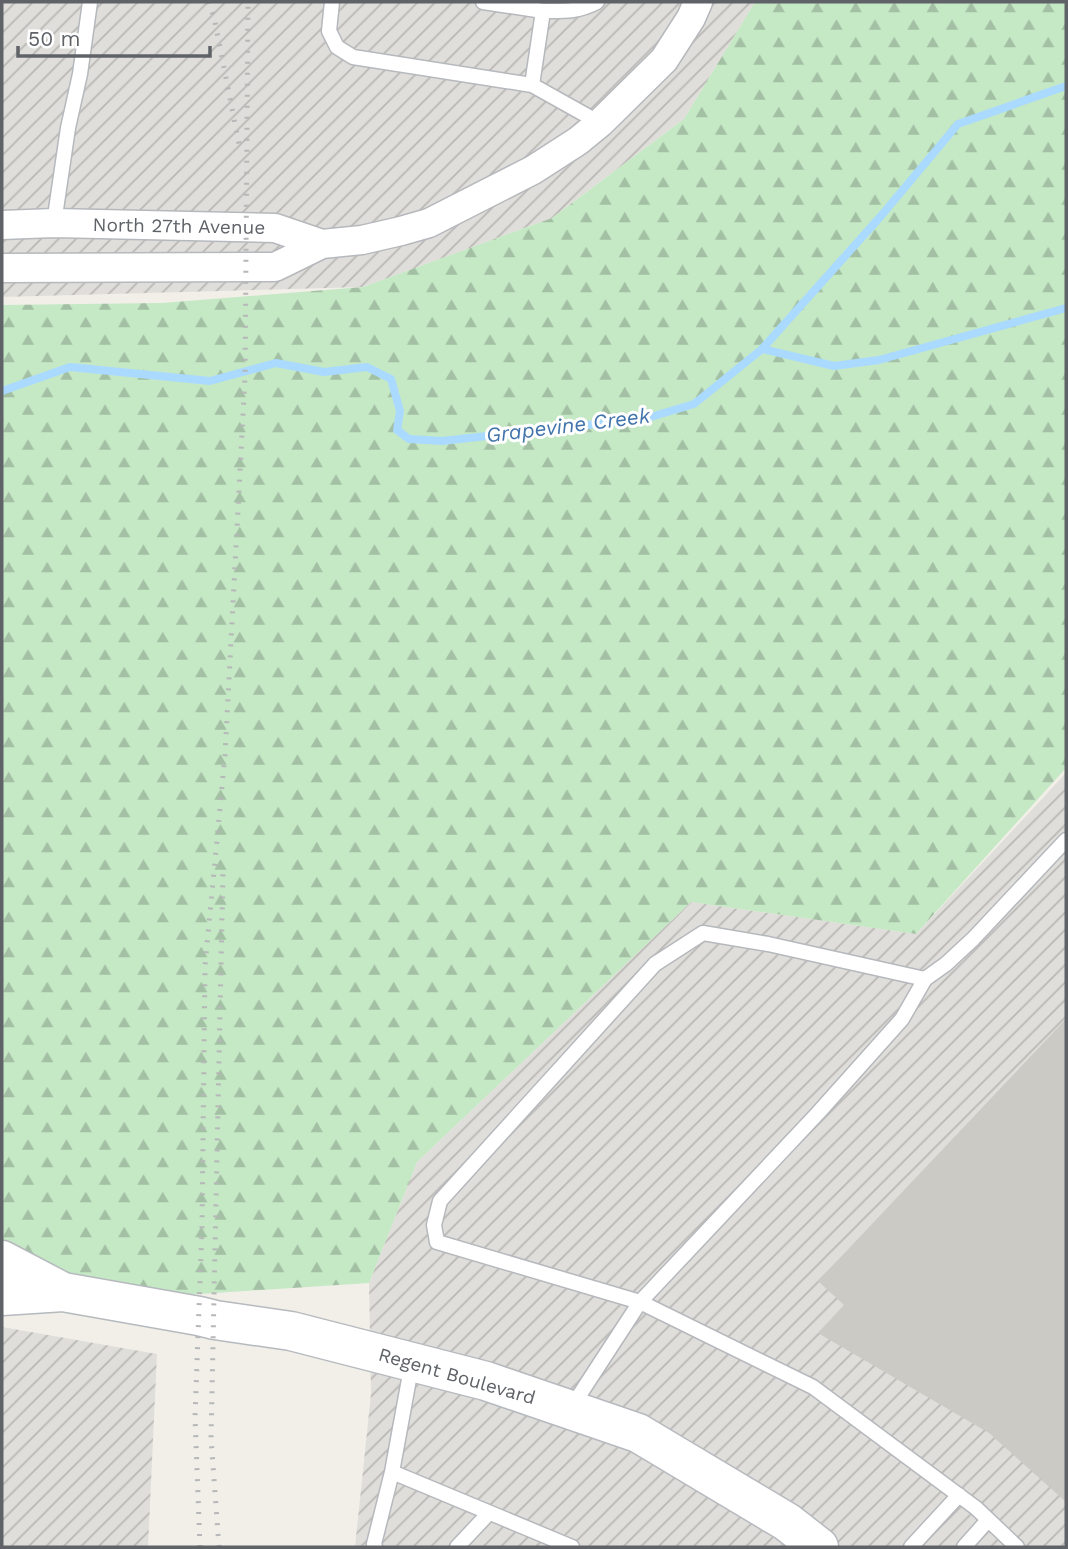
<svg xmlns="http://www.w3.org/2000/svg" width="1068" height="1549" viewBox="0 0 1068 1549" font-family="'Work Sans',sans-serif">
<style>
.industrial{fill:url(#industrial-furrows)}
.forest{fill:url(#forest-firs)}
.lines{fill:none;stroke-linecap:round;stroke-linejoin:round}
.stream{stroke:#aadaff;stroke-width:8}
.building{fill:#cccac5}
.lane-casing{stroke:#b5b8bc;stroke-width:17}
.street-casing{stroke:#b5b8bc;stroke-width:31}
.secondary-casing{stroke:#b6babf;stroke-width:41}
.lane{stroke:#fff;stroke-width:14}
.street{stroke:#fff;stroke-width:28}
.secondary{stroke:#fff;stroke-width:38}
.rail{stroke:#b6b7b8;stroke-width:5;stroke-dasharray:2 9;stroke-linecap:butt}
.labels{text-anchor:middle;dominant-baseline:central;stroke-width:6;stroke-linejoin:round;paint-order:stroke}
.street-label{font-size:19px;fill:#5f6368;stroke:#fff}
.water-label{font-size:21px;font-style:italic;fill:#4174aa;stroke:#fff}
</style>
<defs>
<pattern id="industrial-furrows" width="10" height="10" patternUnits="userSpaceOnUse" patternTransform="scale(1.75)"><rect width="10" height="10" fill="#e0deda"/><path d="M-1 1l2-2M0 10L10 0M9 11l2-2" fill="none" stroke="#b9b8b5"/></pattern>
<pattern id="forest-firs" width="22" height="20" patternUnits="userSpaceOnUse" patternTransform="scale(1.75)"><rect width="22" height="20" fill="#c5e8c5"/><path d="M5 1l3.5 6h-7zM16 11l3.5 6h-7z" fill="#a3c0a4"/></pattern>
</defs>
<rect width="100%" height="100%" fill="#f1efe8"/>
<!-- industrial -->
<path class="industrial" d="M 2,2 L 755,2 L 684,119 L 552,218 L 363,287 L 2,297 Z
M 1066,773 L 1066,1547 L 355,1547 L 371,1394 L 369,1283 L 417,1162 L 691,902 L 916,934 Z
M 2,1327 L 157,1354 L 148,1547 L 2,1547 Z"/>
<!-- forest -->
<path class="forest" d="M 755,2 L 1066,2 L 1066,768 L 916,934 L 691,902 L 417,1162 L 369,1283 L 108,1300 L 2,1260 L 2,305 L 162,303 L 363,287 L 552,218 L 684,119 Z"/>
<g class="lines">
<!-- stream -->
<path class="stream" d="M 762,349 L 834,366 L 879,360 L 1066,308
M 2,391 L 70,367 L 210,381 L 276,363 L 324,372 L 367,367 L 391,379 L 400,411 L 397,430 L 409,439 L 442,441 L 644,419 L 694,404 L 762,349 L 881,216 L 958,124 L 1066,86"/>
</g>
<!-- building -->
<path class="building" d="M 1066,1019 L 1066,1502 L 989,1433 L 818,1333 L 844,1305 L 818,1281 Z"/>
<g class="lines">
<!-- lane casing -->
<g class="lane-casing">
<path id="lane" d="M 332,2 L 329,31 L 337,47 L 353,57 L 532,85 L 600,123
M 483,2 L 543,11 L 532,85
M 543,11 C 564,11 578,12 597,2
M 54,223 L 68,128 L 80,74 L 90,2
M 571,1408 L 640,1302 L 818,1113 L 902,1019 L 925,979
M 392,1472 L 572,1547
M 375,1547 L 374,1544 L 392,1472 L 412,1363
M 457,1547 L 489,1513
M 911,1547 L 959,1495
M 964,1547 L 988,1520
M 1017,1547 L 976,1508 L 813,1387 L 640,1302 L 437,1242 L 434,1225 L 440,1201 L 655,964 L 703,933 L 768,944 L 925,979 L 946,964 L 973,939 L 1066,840"/>
</g>
<!-- street casing -->
<g class="street-casing">
<path id="street" d="M 2,225 L 54,223 L 275,228 L 322,244
M 2,268 L 275,267 L 322,244 L 362,240 L 401,231 L 429,223 L 533,170 L 578,141 L 600,123 L 664,60 L 691,18 L 698,2"/>
</g>
<!-- secondary casing -->
<g class="secondary-casing">
<path id="secondary" d="M 2,1260 L 63,1292
M 2,1296 L 63,1292 L 199,1316 L 215,1320 L 291,1331 L 486,1381 L 638,1433 L 787,1522 L 819,1547"/>
</g>
<!-- lane -->
<use href="#lane" class="lane"/>
<!-- street -->
<use href="#street" class="street"/>
<!-- secondary -->
<use href="#secondary" class="secondary"/>
<!-- rail -->
<path class="rail" d="M 208,2 L 214,17 L 240,149
M 200,1547 L 195,1417 L 202,1227 L 205,966 L 225,755 L 245,377 L 248,2
M 219,1547 L 211,1438 L 223,871"/>
</g>
<g class="labels">
<!-- street labels -->
<g class="street-label">
<text transform="translate(179 226) rotate(1)">North 27th Avenue</text>
<text transform="translate(457 1376) rotate(16)">Regent Boulevard</text>
</g>
<!-- water labels -->
<g class="water-label">
<text transform="translate(568 425) rotate(-7)">Grapevine Creek</text>
</g>
</g>
<!-- border -->
<rect width="1068" height="1549" fill="none" stroke="#5f6368" stroke-width="7"/>
<!-- scale -->
<path d="M18 46v10h192v-10" fill="none" stroke="#5f6368" stroke-width="3.5"/>
<text x="28" y="46" font-size="21" fill="#5f6368" stroke="#ffffff" stroke-width="5" paint-order="stroke">50 m</text>
</svg>
